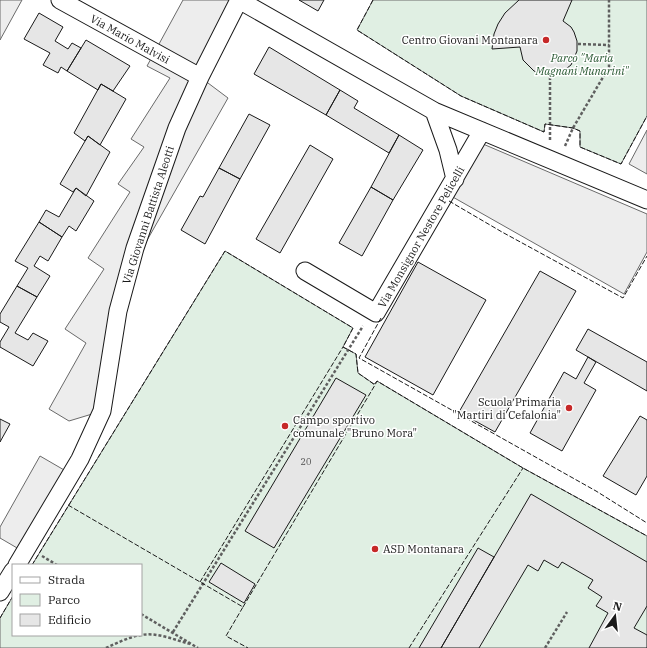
<svg xmlns="http://www.w3.org/2000/svg" width="647" height="648" viewBox="0 0 647 648" font-family="'IBM Plex Serif',serif">
<style>
.green{fill:#e0efe3;stroke:#6a6a6a}
.parking{fill:#ededed;stroke:#6a6a6a}
.building{fill:#e6e6e6;stroke:#1a1a1a}
.lines{fill:none;stroke-linecap:round;stroke-linejoin:round}
.minor-casing{stroke:#1a1a1a;stroke-width:19}
.path{stroke:#5f5f5f;stroke-width:2.5;stroke-dasharray:3 2;stroke-linecap:butt}
.minor{stroke:#fff;stroke-width:17}
.fence{stroke:#1a1a1a;stroke-width:1;stroke-dasharray:5 2;stroke-linecap:butt}
.poi-dot{fill:#c62828;stroke:#fff;stroke-width:1.5}
.labels{text-anchor:middle;dominant-baseline:central;stroke-width:3;stroke-linejoin:round;paint-order:stroke}
.number-label{font-size:9px;fill:#4d4d4d}
.street-label{font-size:11px;fill:#1a1a1a;stroke:#fff}
.poi-label{font-size:11px;fill:#1a1a1a;stroke:#fff;text-anchor:end}
.park-label{font-size:11px;font-style:italic;fill:#2b5a34;stroke:#fff}
</style>
<rect width="100%" height="100%" fill="#fff"/>
<!-- green -->
<path class="green" d="M 373,0 L 647,0 L 647,116 L 621,164 L 580,147 L 580,131 L 573,128 L 545,124 L 544,132 L 461,96 L 357,30 Z
M 225,251 L 353,328 L 343,347 L 356,354 L 358,373 L 374,384 L 377,381 L 523,468 L 647,536 L 647,648 L 0,648 L 0,618 L 13,596 L 13,635 L 141,635 L 141,565 L 32,565 Z"/>
<!-- parking -->
<path class="parking" d="M 0,0 L 22,0 L 0,40 Z
M 183,0 L 239,0 L 200,77 L 228,98 L 129,272 L 102,411 L 69,421 L 49,409 L 86,343 L 65,329 L 104,269 L 88,258 L 130,192 L 118,184 L 144,147 L 131,139 L 170,78 L 147,66 Z
M 647,130 L 647,174 L 629,164 Z
M 483,144 L 647,214 L 647,252 L 624,294 L 451,196 Z
M 40,456 L 71,474 L 24,552 L 0,538 L 0,527 Z"/>
<!-- building -->
<path class="building" d="M 299,0 L 324,0 L 318,11 Z
M 519,0 L 572,0 L 563,21 L 571,27 L 574,32 L 577,41 L 577,51 L 571,65 L 563,71 L 558,74 L 548,75 L 543,75 L 534,71 L 523,60 L 520,47 L 492,49 L 494,34 L 498,24 L 505,13 Z
M 39,13 L 63,27 L 55,41 L 68,49 L 72,43 L 81,48 L 67,71 L 61,67 L 58,73 L 43,65 L 50,53 L 24,39 Z
M 86,40 L 130,66 L 113,91 L 101,84 L 98,90 L 67,71 Z
M 269,47 L 340,90 L 326,115 L 254,74 Z
M 101,84 L 126,99 L 100,145 L 88,136 L 85,141 L 74,133 Z
M 340,90 L 358,101 L 354,108 L 399,135 L 389,153 L 326,115 Z
M 249,114 L 270,125 L 240,179 L 219,168 Z
M 399,135 L 423,150 L 393,200 L 371,187 Z
M 88,136 L 110,152 L 86,196 L 76,188 L 73,192 L 60,184 Z
M 310,145 L 333,159 L 280,253 L 256,239 Z
M 219,168 L 240,179 L 205,244 L 181,230 L 200,196 L 203,197 Z
M 371,187 L 393,200 L 362,256 L 339,243 Z
M 76,188 L 94,201 L 76,231 L 69,226 L 62,237 L 39,222 L 46,210 L 59,217 Z
M 39,222 L 62,237 L 48,261 L 40,256 L 34,266 L 50,276 L 37,297 L 17,286 L 28,268 L 15,261 Z
M 418,262 L 486,300 L 433,395 L 365,357 Z
M 540,271 L 576,291 L 495,432 L 459,412 Z
M 17,286 L 37,297 L 15,333 L 28,340 L 33,333 L 48,341 L 33,366 L 0,347 L 0,342 L 9,327 L 0,322 L 0,314 Z
M 588,329 L 647,362 L 647,391 L 576,350 Z
M 588,357 L 596,362 L 584,383 L 596,390 L 562,451 L 530,433 L 564,372 L 576,379 Z
M 336,378 L 366,395 L 274,548 L 245,531 Z
M 640,416 L 647,420 L 647,476 L 636,495 L 603,476 Z
M 0,419 L 10,424 L 0,442 Z
M 531,494 L 647,562 L 647,606 L 634,628 L 647,635 L 647,648 L 589,648 L 608,613 L 596,606 L 602,597 L 588,588 L 593,580 L 562,562 L 558,568 L 544,560 L 538,571 L 528,565 L 479,648 L 441,648 Z
M 478,548 L 494,557 L 441,648 L 419,648 Z
M 221,563 L 255,584 L 244,603 L 209,582 Z"/>
<g class="lines">
<!-- minor casing -->
<g class="minor-casing">
<path id="minor" d="M 60,0 L 200,77
M 434,111 L 448,150 L 455,179
M 305,271 L 376,313 L 482,131
M 17,565 L 80,459 L 102,411 L 118,311 L 135,248 L 177,128 L 200,77 L 239,0 L 434,111 L 647,200
M 0,592 L 13,571"/>
</g>
<!-- path -->
<path class="path" d="M 578,44 L 609,45
M 550,140 L 550,75
M 565,146 L 573,128 L 609,67 L 609,0
M 42,556 L 57,565
M 141,614 L 198,648
M 173,632 L 363,326
M 106,648 C 117,643 129,637 141,635 C 157,632 175,640 190,644
M 545,648 L 567,612"/>
<!-- minor -->
<use href="#minor" class="minor"/>
<!-- fence -->
<path class="fence" d="M 373,0 L 357,30 L 461,96 L 544,132 L 545,124 L 573,128 L 580,131 L 580,147 L 621,164 L 647,116
M 449,201 L 502,232 L 623,298 L 647,256
M 381,318 L 359,358 L 596,491 L 647,523
M 68,505 L 243,607 L 226,636 L 248,648
M 32,565 L 225,251 L 353,328 L 343,347 L 356,354 L 358,373 L 375,385 L 377,381 L 523,468 L 647,536
M 200,582 L 343,347
M 243,607 L 375,385
M 0,618 L 13,596
M 409,648 L 523,468"/>
</g>
<!-- markers -->
<g class="poi-dot">
<circle cx="546" cy="40" r="4"/>
<circle cx="569" cy="408" r="4"/>
<circle cx="285" cy="426" r="4"/>
<circle cx="375" cy="549" r="4"/>
</g>
<g class="labels">
<!-- number labels -->
<g class="number-label">
<text x="306" y="461">20</text>
</g>
<!-- street labels -->
<g class="street-label">
<text transform="translate(130 39) rotate(29)">Via Mario Malvisi</text>
<text transform="translate(148 215) rotate(-72)">Via Giovanni Battista Aleotti</text>
<text transform="translate(421 237) rotate(-60)">Via Monsignor Nestore Pelicelli</text>
</g>
<!-- poi labels -->
<g class="poi-label">
<text x="538" y="40">Centro Giovani Montanara</text>
<text x="561" y="402">Scuola Primaria<tspan x="561" dy="13">"Martiri di Cefalonia"</tspan></text>
<text x="293" y="420" text-anchor="start">Campo sportivo<tspan x="293" dy="13">comunale "Bruno Mora"</tspan></text>
<text x="383" y="549" text-anchor="start">ASD Montanara</text>
</g>
<!-- park labels -->
<g class="park-label">
<text x="582" y="58">Parco "Maria<tspan x="582" dy="13">Magnani Munarini"</tspan></text>
</g>
</g>
<!-- legend -->
<rect x="12" y="564" width="130" height="72" fill="#ffffff" stroke="#a3a3a3"/>
<rect x="20" y="577" width="20" height="6" fill="#ffffff" stroke="#a3a3a3"/>
<text x="48" y="584" font-size="12" fill="#1a1a1a">Strada</text>
<rect x="20" y="594" width="20" height="12" fill="#e0efe3" stroke="#a3a3a3"/>
<text x="48" y="604" font-size="12" fill="#1a1a1a">Parco</text>
<rect x="20" y="614" width="20" height="12" fill="#e6e6e6" stroke="#a3a3a3"/>
<text x="48" y="624" font-size="12" fill="#1a1a1a">Edificio</text>
<!-- north arrow -->
<g transform="translate(615 616) rotate(15)" stroke="#ffffff" stroke-width="3" paint-order="stroke">
<path d="M0-3L7 15L0 10L-7 15Z" fill="#1a1a1a"/>
<text y="-6" font-size="11" font-weight="bold" text-anchor="middle" fill="#1a1a1a">N</text>
</g>
</svg>
